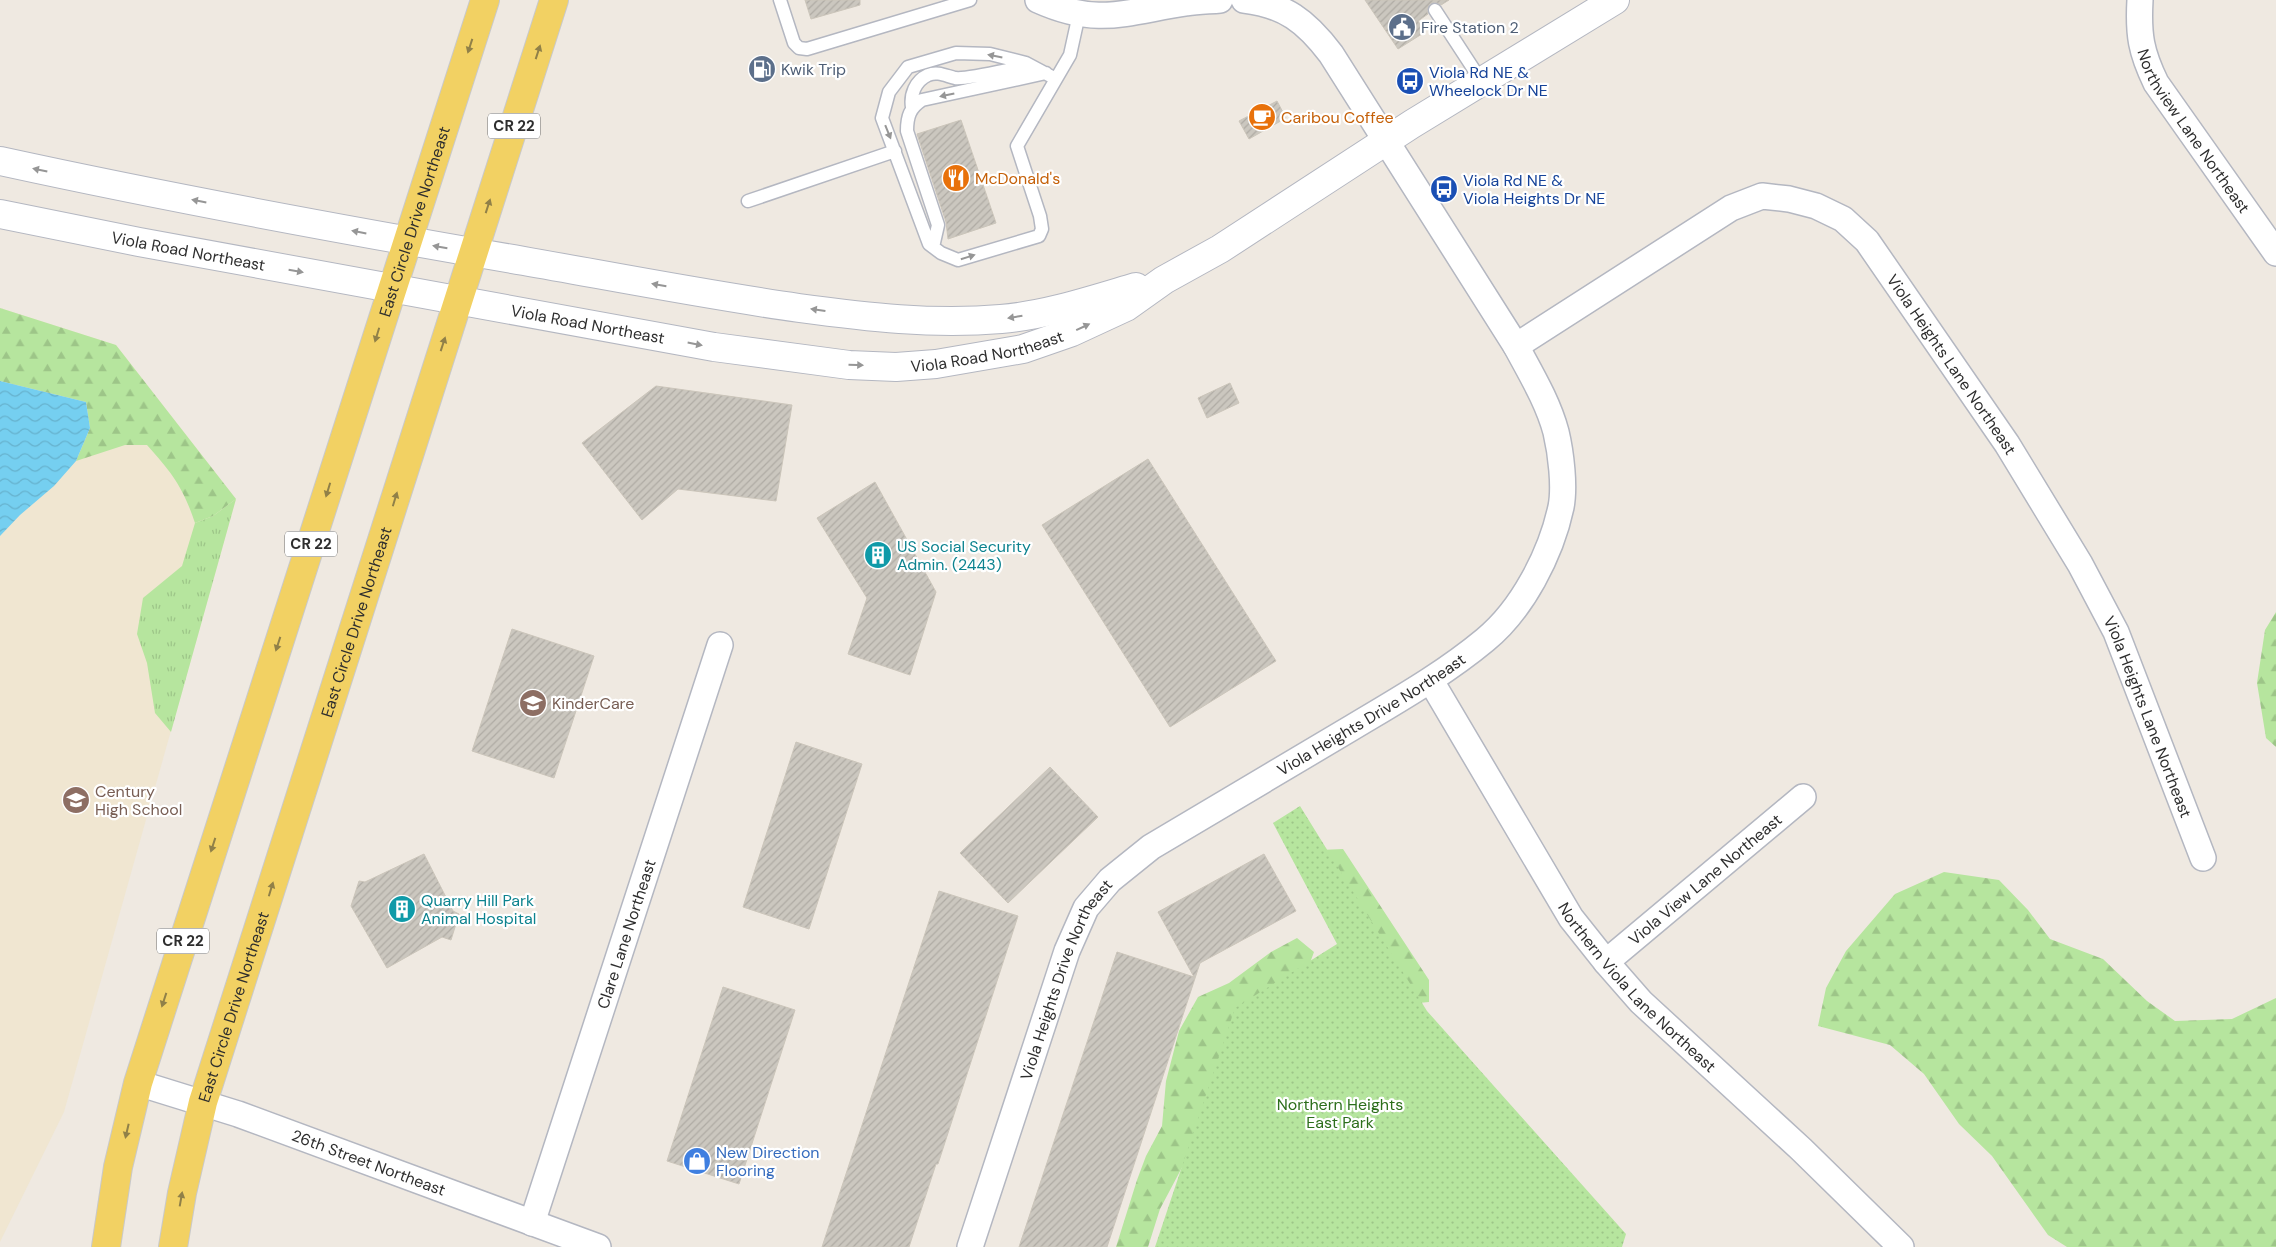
<svg xmlns="http://www.w3.org/2000/svg" width="2276" height="1247" viewBox="0 0 2276 1247" font-family="'DM Sans',sans-serif">
<style>
.education{fill:#f0e6d1}
.grass{fill:url(#grass-tufts)}
.forest{fill:url(#forest-firs)}
.park{fill:url(#park-dots)}
.water{fill:url(#water-waves)}
.building{fill:url(#building-hatch);stroke:#cbc5ba}
.lines{fill:none;stroke-linecap:round;stroke-linejoin:round}
.lane-casing{stroke:#b4b7c1;stroke-width:15}
.street-casing{stroke:#b4b7c1;stroke-width:28}
.secondary-casing{stroke:#b4b7c1;stroke-width:30}
.primary-casing{stroke:#c9c9c9;stroke-width:30}
.lane{stroke:#fff;stroke-width:12}
.street{stroke:#fff;stroke-width:25}
.secondary{stroke:#fff;stroke-width:28}
.primary{stroke:#f2d163;stroke-width:28}
.oneway{fill:#908048}
.oneway2{fill:#969696}
.labels{text-anchor:middle;dominant-baseline:central;stroke-width:4.5;stroke-linejoin:round;paint-order:stroke}
.shield{fill:#fff;stroke:#6d6d6d;stroke-width:1}
.shield-label{font-size:15px;font-weight:bold;fill:#2e2e2e}
.service-label{font-size:16px;fill:#4e5e75;stroke:#fff;text-anchor:start}
.transit-label{font-size:16px;fill:#164399;stroke:#fff;text-anchor:start}
.food-label{font-size:16px;fill:#c56008;stroke:#fff;text-anchor:start}
.street-label{font-size:16px;fill:#2e2e2e;stroke:#fff}
.culture-label{font-size:16px;fill:#0d838f;stroke:#fff;text-anchor:start}
.education-label{font-size:16px;fill:#785e54;stroke:#fff;text-anchor:start}
.park-label{font-size:16px;fill:#2c6e1b;stroke:#fff}
.shop-label{font-size:16px;fill:#366cbe;stroke:#fff;text-anchor:start}
</style>
<defs>
<pattern id="grass-tufts" width="24" height="20" patternUnits="userSpaceOnUse" patternTransform="scale(1.25)"><rect width="24" height="20" fill="#b6e59e"/><path d="M3 7l-1-3M5 7V3M7 7l1-3M15 17l-1-3M17 17v-4M19 17l1-3" fill="none" stroke="#9dc588"/></pattern>
<pattern id="forest-firs" width="22" height="20" patternUnits="userSpaceOnUse" patternTransform="scale(1.25)"><rect width="22" height="20" fill="#b6e59e"/><path d="M5 1l3.5 6h-7zM16 11l3.5 6h-7z" fill="#9dc588"/></pattern>
<pattern id="park-dots" width="8" height="8" patternUnits="userSpaceOnUse" patternTransform="scale(1.25)"><rect width="8" height="8" fill="#b6e59e"/><path d="M2 2h.1M6 6h.1" fill="none" stroke="#9dc588" stroke-width="1.8" stroke-linecap="round"/></pattern>
<pattern id="water-waves" width="16" height="10" patternUnits="userSpaceOnUse" patternTransform="scale(1.25)"><rect width="16" height="10" fill="#75cff0"/><path d="M0 5q4-4 8 0t8 0" fill="none" stroke="#66b2ce"/></pattern>
<pattern id="building-hatch" width="6" height="6" patternUnits="userSpaceOnUse" patternTransform="scale(1.25)"><rect width="6" height="6" fill="#cbc7bf"/><path d="M-1 1l2-2M0 6l6-6M5 7l2-2" fill="none" stroke="#afaba4"/></pattern>
</defs>
<rect width="100%" height="100%" fill="#efe9e1"/>
<!-- education -->
<path class="education" d="M 0,308 L 116,345 L 236,499 L 64,1112 L 0,1242 Z"/>
<!-- grass -->
<path class="grass" d="M 236,499 L 171,732 L 155,713 L 147,663 L 137,634 L 143,598 L 182,566 L 195,523 L 213,516 Z"/>
<!-- forest -->
<path class="forest" d="M 0,308 L 116,345 L 236,499 L 213,516 L 195,523 C 183,487 172,473 147,445 L 125,445 L 76,461 L 90,428 L 86,402 L 0,381 Z
M 2276,612 L 2276,747 L 2266,738 L 2257,683 L 2265,630 Z
M 1343,849 L 1429,980 L 1429,1002 L 1409,1004 L 1320,850 Z
M 1944,872 L 1999,880 L 2028,910 L 2050,939 L 2103,959 L 2147,1001 L 2175,1021 L 2232,1019 L 2276,998 L 2276,1247 L 2067,1247 L 2048,1235 L 1992,1156 L 1959,1124 L 1924,1074 L 1890,1045 L 1818,1026 L 1826,988 L 1846,951 L 1895,894 Z
M 1297,938 L 1314,952 L 1303,982 L 1196,1141 L 1160,1209 L 1148,1247 L 1116,1247 L 1137,1180 L 1146,1156 L 1162,1126 L 1166,1081 L 1179,1031 L 1198,997 L 1229,983 L 1271,952 Z"/>
<!-- park -->
<path class="park" d="M 1300,806 L 1427,1011 L 1626,1234 L 1622,1247 L 1155,1247 L 1235,1008 L 1337,944 L 1273,823 Z"/>
<!-- water -->
<path class="water" d="M 0,381 L 86,402 L 90,428 L 76,461 L 54,486 L 20,515 L 0,536 Z"/>
<!-- building -->
<path class="building" d="M 805,0 L 860,0 L 860,5 L 811,19 Z
M 1365,0 L 1449,0 L 1441,5 L 1435,2 L 1430,4 L 1427,10 L 1428,14 L 1418,21 L 1425,32 L 1398,49 Z
M 1277,101 L 1286,118 L 1249,139 L 1239,121 Z
M 961,120 L 996,223 L 948,239 L 946,222 L 917,134 Z
M 1230,383 L 1239,403 L 1207,418 L 1198,398 Z
M 656,386 L 792,405 L 776,501 L 678,489 L 642,520 L 582,443 Z
M 1148,459 L 1276,661 L 1170,727 L 1042,525 Z
M 875,482 L 936,592 L 910,675 L 848,654 L 867,598 L 817,518 Z
M 512,629 L 594,656 L 554,778 L 472,751 Z
M 796,742 L 862,764 L 809,929 L 743,907 Z
M 1050,767 L 1098,817 L 1008,903 L 960,853 Z
M 424,854 L 453,911 L 459,914 L 451,940 L 442,937 L 387,968 L 351,906 L 359,881 L 365,882 Z
M 1264,854 L 1296,911 L 1200,963 L 1107,1247 L 1019,1247 L 1117,952 L 1194,977 L 1158,912 Z
M 939,891 L 1018,916 L 938,1164 L 936,1164 L 909,1247 L 822,1247 Z
M 723,987 L 795,1010 L 739,1184 L 667,1161 Z"/>
<g class="lines">
<!-- lane casing -->
<g class="lane-casing">
<path id="lane" d="M 780,0 L 794,43 L 799,48 L 807,49 L 970,0
M 1435,10 L 1482,82
M 1056,79 L 1026,63 L 990,54 L 956,53 L 908,67 L 889,92 L 882,118 L 929,244 L 941,253 L 958,260 L 1039,236 L 1042,229 L 1040,216 L 1017,146 L 1070,55 L 1079,14
M 912,107 C 910,95 915,81 928,75 C 938,71 946,76 955,78 C 967,80 1014,68 1028,66
M 748,201 L 895,151
M 933,247 L 938,225 L 907,131 C 907,116 910,108 922,100 L 1046,73"/>
</g>
<!-- street casing -->
<g class="street-casing">
<g id="street">
<path d="M 1038,0 C 1098,27 1126,12 1186,3 C 1197,1 1209,1 1220,0"/>
<path id="s1" d="M 2140,0 C 2138,35 2141,52 2156,83 L 2276,253"/>
<path id="s2" d="M 1516,346 L 1731,208 L 1762,196 L 1789,199 L 1816,206 L 1843,219 L 1867,241 L 2007,444 L 2080,564 L 2116,632 L 2203,858"/>
<path id="s3" d="M 1431,681 L 1571,918 L 1606,962 L 1641,1002 L 1801,1149 L 1901,1247"/>
<path id="s4" d="M 1606,962 L 1803,797"/>
<path id="s5" d="M 138,1083 L 238,1114 L 598,1247"/>
<path id="s6" d="M 532,1223 L 720,645"/>
<path id="s7" d="M 970,1247 L 1067,951 L 1086,908 L 1110,880 L 1151,847 C 1218,807 1285,767 1353,727 C 1398,700 1444,674 1485,640 C 1522,610 1551,554 1561,507 C 1565,487 1561,453 1556,432 C 1548,402 1531,374 1516,346 L 1331,54 C 1306,21 1285,5 1244,0"/>
</g>
</g>
<!-- secondary casing -->
<g class="secondary-casing">
<g id="secondary">
<path d="M 0,161 C 174,199 349,231 524,261 C 615,277 707,295 799,308 C 866,317 933,325 1001,319 C 1047,315 1092,300 1136,287"/>
<path id="s8" d="M 0,214 L 139,242 L 714,347 L 849,365 L 896,367 L 936,364 L 1023,349 L 1072,332 L 1126,307 L 1164,280 L 1220,249 L 1412,124 L 1615,0"/>
</g>
</g>
<!-- primary casing -->
<g class="primary-casing">
<g id="primary">
<path id="s9" d="M 106,1247 L 118,1167 L 138,1083 L 485,0"/>
<path id="s10" d="M 173,1247 L 182,1193 L 203,1102 L 554,0"/>
</g>
</g>
<!-- lane -->
<use href="#lane" class="lane"/>
<!-- street -->
<use href="#street" class="street"/>
<!-- secondary -->
<use href="#secondary" class="secondary"/>
<!-- primary -->
<use href="#primary" class="primary"/>
</g>
<!-- one-way arrows -->
<defs><path id="oneway-solid" d="M-6-.8H1V-3.2L6.5 0L1 3.2V.8H-6Z" transform="scale(1.25)"/></defs>
<g class="oneway">
<use href="#oneway-solid" transform="translate(470 46) rotate(108)"/>
<use href="#oneway-solid" transform="translate(538 52) rotate(-72)"/>
<use href="#oneway-solid" transform="translate(488 206) rotate(-72)"/>
<use href="#oneway-solid" transform="translate(377 335) rotate(107)"/>
<use href="#oneway-solid" transform="translate(443 344) rotate(-72)"/>
<use href="#oneway-solid" transform="translate(328 490) rotate(107)"/>
<use href="#oneway-solid" transform="translate(395 499) rotate(-73)"/>
<use href="#oneway-solid" transform="translate(278 644) rotate(108)"/>
<use href="#oneway-solid" transform="translate(213 845) rotate(108)"/>
<use href="#oneway-solid" transform="translate(271 889) rotate(-73)"/>
<use href="#oneway-solid" transform="translate(164 1000) rotate(108)"/>
<use href="#oneway-solid" transform="translate(127 1131) rotate(103)"/>
<use href="#oneway-solid" transform="translate(181 1199) rotate(-80)"/>
</g>
<g class="oneway2">
<use href="#oneway-solid" transform="translate(995 56) rotate(-169)"/>
<use href="#oneway-solid" transform="translate(947 95) rotate(168)"/>
<use href="#oneway-solid" transform="translate(888 132) rotate(68)"/>
<use href="#oneway-solid" transform="translate(40 170) rotate(-168)"/>
<use href="#oneway-solid" transform="translate(199 201) rotate(-169)"/>
<use href="#oneway-solid" transform="translate(359 232) rotate(-169)"/>
<use href="#oneway-solid" transform="translate(440 247) rotate(-170)"/>
<use href="#oneway-solid" transform="translate(968 257) rotate(-17)"/>
<use href="#oneway-solid" transform="translate(296 271) rotate(10)"/>
<use href="#oneway-solid" transform="translate(659 285) rotate(-170)"/>
<use href="#oneway-solid" transform="translate(818 310) rotate(-172)"/>
<use href="#oneway-solid" transform="translate(1015 317) rotate(171)"/>
<use href="#oneway-solid" transform="translate(1083 327) rotate(-25)"/>
<use href="#oneway-solid" transform="translate(695 344) rotate(11)"/>
<use href="#oneway-solid" transform="translate(856 365) rotate(2)"/>
</g>
<!-- icons -->
<defs>
<g id="civic-disc" transform="scale(1.4375)"><circle r="9.5" fill="#5c6f8a" stroke="#fff"/><path d="M-.6-6.5H3V-4.5H.6V-3L4-1V1h2V6H-6V1h2V-1L-.6-3ZM-1.2 2.5V6h2.4V2.5Z" fill="#fff"/></g>
<g id="fuel-disc" transform="scale(1.4375)"><circle r="9.5" fill="#5c6f8a" stroke="#fff"/><path d="M-5.5-6h7V0h2V4h1.3V-2.5L3-4.5l.8-.8L6-3V5H2.5V1h-1V6h-7ZM-4.2-4.7v3.2H.2V-4.7Z" fill="#fff"/></g>
<g id="bus-disc" transform="scale(1.4375)"><circle r="9.5" fill="#1a4fb4" stroke="#fff"/><path d="M-5-6H5V4H4V6H2V4H-2V6H-4V4H-5ZM-3.5-4V0h7V-4ZM-3.5 1.2v1.5H-2V1.2ZM2 1.2v1.5H3.5V1.2Z" fill="#fff"/></g>
<g id="cafe-disc" transform="scale(1.4375)"><circle r="9.5" fill="#e8710a" stroke="#fff"/><path d="M-5.5-4.5H6V0H3Q3 3.5 0 3.5H-2.5Q-5.5 3.5-5.5 0ZM3-3.2v2h1.7v-2ZM-6 4.5H4V6H-6Z" fill="#fff"/></g>
<g id="restaurant-disc" transform="scale(1.4375)"><circle r="9.5" fill="#e8710a" stroke="#fff"/><path d="M-5-6h1v4h1v-4h1v4h1v-4h1v5L-1.5 .5V6h-2V.5L-5-1ZM5-6V6H3V1.5H1.5Q1.5-4 5-6Z" fill="#fff"/></g>
<g id="building-disc" transform="scale(1.4375)"><circle r="9.5" fill="#0f9aa8" stroke="#fff"/><path d="M-4-6H4V6H1V3H-1V6H-4ZM-2.5-4.3h1.7v1.8h-1.7ZM.8-4.3h1.7v1.8H.8ZM-2.5-1h1.7V.8h-1.7ZM.8-1h1.7V.8H.8Z" fill="#fff"/></g>
<g id="school-disc" transform="scale(1.4375)"><circle r="9.5" fill="#8d6e63" stroke="#fff"/><path d="M0-5L7-2L0 1L-7-2ZM-4 1L0 2.5L4 1V4Q0 6-4 4Z" fill="#fff"/></g>
<g id="shop-disc" transform="scale(1.4375)"><circle r="9.5" fill="#3f7fe0" stroke="#fff"/><path d="M-5-2.5h2.3a2.7 3.5 0 0 1 5.4 0H5L5.5 6h-11ZM-1.5-2.5h3a1.5 2.3 0 0 0-3 0Z" fill="#fff"/></g>
</defs>
<g fill-rule="evenodd">
<use href="#civic-disc" x="1402" y="27"/>
<use href="#fuel-disc" x="762" y="69"/>
<use href="#bus-disc" x="1410" y="81"/>
<use href="#cafe-disc" x="1262" y="117"/>
<use href="#restaurant-disc" x="956" y="178"/>
<use href="#bus-disc" x="1444" y="189"/>
<use href="#building-disc" x="878" y="555"/>
<use href="#school-disc" x="533" y="703"/>
<use href="#school-disc" x="76" y="800"/>
<use href="#building-disc" x="402" y="909"/>
<use href="#shop-disc" x="697" y="1161"/>
</g>
<g class="labels">
<!-- shield labels -->
<g class="shield">
<rect x="488" y="113.5" width="52" height="25" rx="4"/>
<rect x="285" y="531.5" width="52" height="25" rx="4"/>
<rect x="157" y="928.5" width="52" height="25" rx="4"/>
</g>
<g class="shield-label">
<text x="514" y="126">CR 22</text>
<text x="311" y="544">CR 22</text>
<text x="183" y="941">CR 22</text>
</g>
<!-- service labels -->
<g class="service-label">
<text x="1421" y="27">Fire Station 2</text>
<text x="781" y="69">Kwik Trip</text>
</g>
<!-- transit labels -->
<g class="transit-label">
<text x="1429" y="72">Viola Rd NE &amp;<tspan x="1429" dy="18">Wheelock Dr NE</tspan></text>
<text x="1463" y="180">Viola Rd NE &amp;<tspan x="1463" dy="18">Viola Heights Dr NE</tspan></text>
</g>
<!-- food labels -->
<g class="food-label">
<text x="1281" y="117">Caribou Coffee</text>
<text x="975" y="178">McDonald's</text>
</g>
<!-- street labels -->
<g class="street-label">
<text stroke="none"><textPath href="#s1" startOffset="146">Northview Lane Northeast</textPath></text>
<text stroke="none"><textPath href="#s9" startOffset="1072">East Circle Drive Northeast</textPath></text>
<text stroke="none"><textPath href="#s8" startOffset="192">Viola Road Northeast</textPath></text>
<text stroke="none"><textPath href="#s8" startOffset="598">Viola Road Northeast</textPath></text>
<text stroke="none"><textPath href="#s8" startOffset="1002">Viola Road Northeast</textPath></text>
<text stroke="none"><textPath href="#s2" startOffset="556">Viola Heights Lane Northeast</textPath></text>
<text stroke="none"><textPath href="#s10" startOffset="652">East Circle Drive Northeast</textPath></text>
<text stroke="none"><textPath href="#s7" startOffset="705">Viola Heights Drive Northeast</textPath></text>
<text stroke="none"><textPath href="#s2" startOffset="961">Viola Heights Lane Northeast</textPath></text>
<text stroke="none"><textPath href="#s4" startOffset="129">Viola View Lane Northeast</textPath></text>
<text stroke="none"><textPath href="#s6" startOffset="304">Clare Lane Northeast</textPath></text>
<text stroke="none"><textPath href="#s7" startOffset="285">Viola Heights Drive Northeast</textPath></text>
<text stroke="none"><textPath href="#s3" startOffset="371">Northern Viola Lane Northeast</textPath></text>
<text stroke="none"><textPath href="#s10" startOffset="248">East Circle Drive Northeast</textPath></text>
<text stroke="none"><textPath href="#s5" startOffset="244">26th Street Northeast</textPath></text>
</g>
<!-- culture labels -->
<g class="culture-label">
<text x="897" y="546">US Social Security<tspan x="897" dy="18">Admin. (2443)</tspan></text>
<text x="421" y="900">Quarry Hill Park<tspan x="421" dy="18">Animal Hospital</tspan></text>
</g>
<!-- education labels -->
<g class="education-label">
<text x="552" y="703">KinderCare</text>
<text x="95" y="791">Century<tspan x="95" dy="18">High School</tspan></text>
</g>
<!-- park labels -->
<g class="park-label">
<text x="1340" y="1104">Northern Heights<tspan x="1340" dy="18">East Park</tspan></text>
</g>
<!-- shop labels -->
<g class="shop-label">
<text x="716" y="1152">New Direction<tspan x="716" dy="18">Flooring</tspan></text>
</g>
</g>
</svg>
